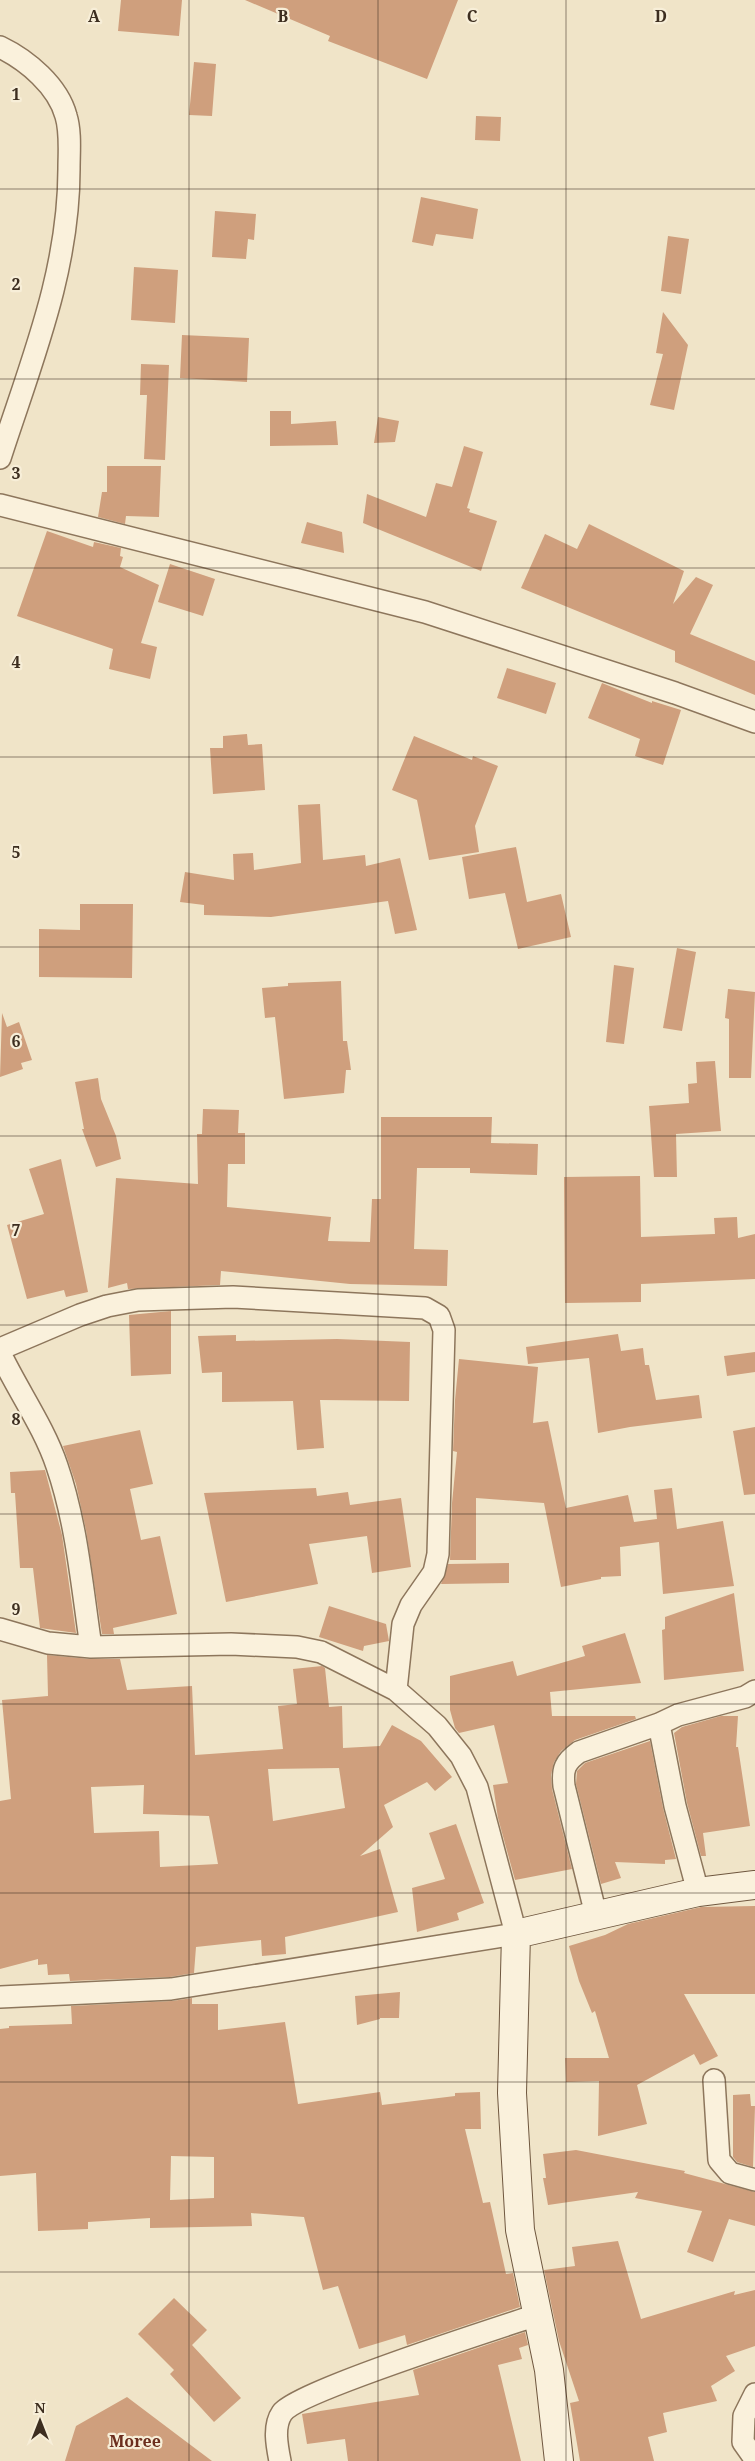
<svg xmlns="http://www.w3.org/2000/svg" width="755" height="2461" viewBox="0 0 755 2461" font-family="'Noto Serif',serif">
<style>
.building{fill:#cf9f7d;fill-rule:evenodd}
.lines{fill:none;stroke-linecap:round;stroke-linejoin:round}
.street-casing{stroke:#8d765c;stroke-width:24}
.secondary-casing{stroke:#6f573f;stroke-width:30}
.street{stroke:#faf1dc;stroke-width:21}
.secondary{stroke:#faf1dc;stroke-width:28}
.grid{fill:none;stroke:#3d2e20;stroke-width:1;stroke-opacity:0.55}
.labels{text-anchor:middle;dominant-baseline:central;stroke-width:4.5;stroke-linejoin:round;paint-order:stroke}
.quarter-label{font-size:16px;font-weight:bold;fill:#6b2e1e;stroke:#f7eed8}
.grid-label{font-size:16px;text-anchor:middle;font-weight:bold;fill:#3d2e20;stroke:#f7eed8;stroke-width:4.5;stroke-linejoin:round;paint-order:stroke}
</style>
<rect width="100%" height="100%" fill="#f0e4c8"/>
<!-- building -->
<path class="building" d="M 121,0 L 182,0 L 179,36 L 118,31 Z
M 245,0 L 458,0 L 427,79 L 328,41 L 330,36 Z
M 194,62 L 216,64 L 212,116 L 189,115 Z
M 476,116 L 501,117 L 500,141 L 475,140 Z
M 421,197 L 478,209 L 473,239 L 436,234 L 433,246 L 412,242 Z
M 215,211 L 256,214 L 254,240 L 248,239 L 246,259 L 212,257 Z
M 668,236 L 689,239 L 681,294 L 661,291 Z
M 134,267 L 178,270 L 175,323 L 131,320 Z
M 663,312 L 688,345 L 674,410 L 650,405 L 663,354 L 656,353 Z
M 182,335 L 249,338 L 247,382 L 180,378 Z
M 141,364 L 169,365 L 165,460 L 144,459 L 147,395 L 140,395 Z
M 270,411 L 291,411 L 291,424 L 336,421 L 338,445 L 270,446 Z
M 378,417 L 399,421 L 395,442 L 374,443 Z
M 464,446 L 483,452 L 467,508 L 470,509 L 469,512 L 497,521 L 481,571 L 363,523 L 367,494 L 426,517 L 436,483 L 452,487 Z
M 107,466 L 161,466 L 159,517 L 126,516 L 125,524 L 98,517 L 102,492 L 107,492 Z
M 307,522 L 342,532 L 344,553 L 301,543 Z
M 589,524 L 684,571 L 673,604 L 696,577 L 713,585 L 690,634 L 755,661 L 755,695 L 675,662 L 675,651 L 521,588 L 545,534 L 577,549 Z
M 47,531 L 93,547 L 94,542 L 121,548 L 120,556 L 123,557 L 120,567 L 159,585 L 141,643 L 157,647 L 150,679 L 109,669 L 113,649 L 17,616 Z
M 170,564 L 215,579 L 203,616 L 158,602 Z
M 507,668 L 556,683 L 546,714 L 497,698 Z
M 602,683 L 652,703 L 652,701 L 681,710 L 663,765 L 635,756 L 640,739 L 588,718 Z
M 247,734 L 248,745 L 262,744 L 265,790 L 213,794 L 210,748 L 223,748 L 223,736 Z
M 414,736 L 472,760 L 473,756 L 498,766 L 475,826 L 479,852 L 429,860 L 417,800 L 392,790 Z
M 320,804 L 323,860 L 365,855 L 366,866 L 400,858 L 417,930 L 395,934 L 388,901 L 271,917 L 204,915 L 204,905 L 180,902 L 185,872 L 234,880 L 233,854 L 253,853 L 254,870 L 301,863 L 298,805 Z
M 516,847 L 527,902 L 561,894 L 571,937 L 518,949 L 505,893 L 469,899 L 462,857 Z
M 80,904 L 133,904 L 132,978 L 39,977 L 39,929 L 80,930 Z
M 677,948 L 696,952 L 682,1031 L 663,1028 Z
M 614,965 L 634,968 L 624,1044 L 606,1042 Z
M 341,981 L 343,1041 L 347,1041 L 351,1070 L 346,1070 L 344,1093 L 284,1099 L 275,1017 L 265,1018 L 262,988 L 288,986 L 288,983 Z
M 728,989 L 755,992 L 751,1078 L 729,1078 L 729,1019 L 725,1018 Z
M 2,1013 L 7,1027 L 19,1022 L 32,1060 L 21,1063 L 23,1069 L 0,1077 Z
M 715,1061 L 721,1131 L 676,1134 L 677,1177 L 654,1177 L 649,1106 L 689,1103 L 688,1084 L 697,1083 L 696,1062 Z
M 98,1078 L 101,1099 L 116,1136 L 121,1159 L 96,1167 L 82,1129 L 84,1129 L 75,1082 Z
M 203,1109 L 239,1110 L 238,1133 L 245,1133 L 245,1164 L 228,1164 L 227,1207 L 331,1217 L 328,1241 L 370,1242 L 372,1199 L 381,1199 L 381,1117 L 492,1117 L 491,1143 L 538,1144 L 537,1175 L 470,1173 L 470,1168 L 417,1168 L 414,1249 L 448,1250 L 447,1286 L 350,1284 L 221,1271 L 220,1285 L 128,1289 L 127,1283 L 108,1288 L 116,1178 L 198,1184 L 197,1134 L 202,1134 Z
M 61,1159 L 88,1292 L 66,1297 L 64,1290 L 27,1299 L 7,1225 L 44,1214 L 29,1169 Z
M 640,1176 L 641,1237 L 715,1234 L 714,1218 L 737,1217 L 738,1238 L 755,1234 L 755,1279 L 641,1284 L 641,1302 L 565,1303 L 564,1177 Z
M 171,1311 L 171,1374 L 131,1376 L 129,1315 Z
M 618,1334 L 621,1351 L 643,1348 L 645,1365 L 649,1365 L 656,1400 L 699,1395 L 702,1418 L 630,1427 L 598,1433 L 589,1358 L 528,1364 L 526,1347 Z
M 236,1335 L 236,1341 L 337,1339 L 410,1342 L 409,1401 L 320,1400 L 324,1448 L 297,1450 L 293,1401 L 222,1402 L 222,1372 L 202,1373 L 198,1336 Z
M 755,1352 L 755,1372 L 727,1376 L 724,1356 Z
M 459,1359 L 538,1367 L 533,1423 L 548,1421 L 566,1508 L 628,1495 L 634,1522 L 657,1519 L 654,1490 L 672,1488 L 677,1529 L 723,1521 L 734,1586 L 663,1594 L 659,1542 L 620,1547 L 621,1576 L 601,1577 L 601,1579 L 561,1587 L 544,1503 L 476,1498 L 476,1560 L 450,1560 L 452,1503 L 457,1452 L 453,1451 L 455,1400 Z
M 755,1427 L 755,1494 L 744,1495 L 733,1431 Z
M 140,1430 L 153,1484 L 130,1489 L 141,1540 L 160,1536 L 177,1614 L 113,1628 L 114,1634 L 102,1634 L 86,1530 L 76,1484 L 63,1446 Z
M 45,1470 L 62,1535 L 76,1633 L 40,1628 L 33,1568 L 20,1568 L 15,1493 L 11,1493 L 10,1472 Z
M 316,1488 L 317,1496 L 348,1492 L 350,1505 L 401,1498 L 411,1567 L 372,1573 L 367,1536 L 309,1544 L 318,1584 L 226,1602 L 204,1493 Z
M 509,1563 L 509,1583 L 441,1584 L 448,1564 Z
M 734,1593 L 744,1671 L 664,1680 L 662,1630 L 665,1629 L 665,1617 Z
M 329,1606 L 386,1624 L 389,1641 L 364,1646 L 363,1651 L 319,1637 Z
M 625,1633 L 641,1683 L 550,1692 L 552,1716 L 635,1716 L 636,1719 L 575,1740 L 561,1751 L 554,1762 L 551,1775 L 552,1789 L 572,1869 L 515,1880 L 498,1818 L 493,1785 L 508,1783 L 494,1725 L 459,1733 L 455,1728 L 450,1710 L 450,1676 L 513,1661 L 517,1676 L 585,1656 L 582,1646 Z
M 47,1655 L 90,1659 L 120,1659 L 127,1690 L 192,1686 L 195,1755 L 283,1749 L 278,1706 L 297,1704 L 293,1669 L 322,1666 L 325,1668 L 329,1707 L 342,1706 L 343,1748 L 380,1746 L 392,1725 L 421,1741 L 452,1777 L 435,1791 L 427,1782 L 384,1805 L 393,1827 L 360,1856 L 380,1849 L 398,1912 L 285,1937 L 286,1954 L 262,1956 L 261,1940 L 196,1947 L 194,1973 L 170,1977 L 70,1981 L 69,1974 L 48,1975 L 47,1964 L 38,1965 L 38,1959 L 0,1969 L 0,1801 L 11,1799 L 2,1700 L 48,1696 ZM 339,1768 L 345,1808 L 273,1821 L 268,1769 ZM 144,1785 L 143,1814 L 209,1816 L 218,1864 L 160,1867 L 159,1831 L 94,1833 L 91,1787 Z
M 721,1716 L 738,1716 L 736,1747 L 738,1747 L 750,1826 L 703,1833 L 706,1856 L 701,1856 L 687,1803 L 674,1733 L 682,1727 Z
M 650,1741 L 663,1808 L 676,1859 L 665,1860 L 665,1864 L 615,1862 L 621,1878 L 601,1884 L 576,1784 L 577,1771 L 585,1763 Z
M 456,1824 L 484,1903 L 457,1913 L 459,1920 L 417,1932 L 412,1888 L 445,1879 L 429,1833 Z
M 755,1906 L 755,1994 L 684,1994 L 718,2056 L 700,2065 L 694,2054 L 637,2085 L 647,2124 L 598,2136 L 599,2081 L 566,2082 L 565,2058 L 609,2058 L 595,2011 L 592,2013 L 579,1981 L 569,1946 L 605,1935 L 628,1924 L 701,1907 Z
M 400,1992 L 399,2018 L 380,2018 L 380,2019 L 357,2025 L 355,1996 Z
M 192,1998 L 192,2004 L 218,2004 L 218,2030 L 285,2022 L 298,2104 L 380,2092 L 382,2105 L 455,2096 L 455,2093 L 480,2092 L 481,2129 L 465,2129 L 483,2203 L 490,2202 L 506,2274 L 513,2273 L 520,2307 L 407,2345 L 405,2335 L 359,2349 L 338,2286 L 323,2290 L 304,2217 L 251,2213 L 252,2226 L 150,2228 L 150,2218 L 88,2222 L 88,2229 L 38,2231 L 36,2173 L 0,2176 L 0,2029 L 9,2028 L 9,2026 L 72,2024 L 71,2006 L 172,2001 ZM 171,2156 L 214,2157 L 214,2198 L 170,2200 Z
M 750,2094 L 751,2106 L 755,2106 L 753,2167 L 737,2162 L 733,2157 L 733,2095 Z
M 576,2150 L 685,2171 L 684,2173 L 755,2192 L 755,2226 L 729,2219 L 713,2262 L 687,2252 L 702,2211 L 635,2198 L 638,2192 L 548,2205 L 543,2178 L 546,2178 L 543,2154 Z
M 618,2241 L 641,2319 L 735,2291 L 734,2295 L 755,2290 L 755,2346 L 726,2356 L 735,2371 L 711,2386 L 717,2401 L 663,2413 L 667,2432 L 648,2437 L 654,2461 L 580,2461 L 570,2403 L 579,2401 L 559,2341 L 544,2270 L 575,2266 L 572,2247 Z
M 174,2298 L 207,2330 L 192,2345 L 241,2398 L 214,2422 L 170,2374 L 174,2370 L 138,2334 Z
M 525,2332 L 528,2345 L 519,2348 L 522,2359 L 498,2365 L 521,2461 L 348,2461 L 345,2439 L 307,2444 L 302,2414 L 419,2395 L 413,2370 Z
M 127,2397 L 180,2437 L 212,2461 L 65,2461 L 76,2426 Z"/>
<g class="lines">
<!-- street casing -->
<g class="street-casing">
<path id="street" d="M 0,47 C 27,60 58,86 66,116 C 71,132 69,152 69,169 C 69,272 31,362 0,458
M 0,505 L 425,612 L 675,693 L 755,722
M 0,1349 L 80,1315 L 107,1306 L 138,1300 L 233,1297 L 425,1308 L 439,1316 L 444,1330 L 438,1554 L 434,1572 L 411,1605 L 403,1624 L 396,1690
M 0,1353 C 18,1391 44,1427 57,1466 C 77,1524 82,1587 91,1647 L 231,1644 L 297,1647 L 321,1652 L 396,1690 L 437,1726 L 461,1756 L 477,1787 L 516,1934 L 171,1989 L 0,1997
M 0,1629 L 48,1643 L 91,1647
M 659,1724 L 675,1806 L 698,1892
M 596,1915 L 564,1786 C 562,1769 565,1762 579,1752 L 659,1724 L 678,1715 L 745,1697 L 755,1691
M 714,2080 L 719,2160 L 730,2173 L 755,2180
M 755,2394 L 744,2416 L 743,2442 L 755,2459
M 280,2461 C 277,2446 273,2426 282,2413 C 296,2392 501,2327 537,2315"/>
</g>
<!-- secondary casing -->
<g class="secondary-casing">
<path id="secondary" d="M 559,2461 L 549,2370 L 520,2230 L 512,2093 L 516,1934 L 698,1892 L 755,1885"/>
</g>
<!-- street -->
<use href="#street" class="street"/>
<!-- secondary -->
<use href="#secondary" class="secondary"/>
</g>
<!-- grid -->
<path class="grid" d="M 189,0 L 189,2461M 378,0 L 378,2461M 566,0 L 566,2461M 0,189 L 755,189M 0,379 L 755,379M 0,568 L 755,568M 0,757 L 755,757M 0,947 L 755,947M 0,1136 L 755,1136M 0,1325 L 755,1325M 0,1514 L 755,1514M 0,1704 L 755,1704M 0,1893 L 755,1893M 0,2082 L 755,2082M 0,2272 L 755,2272"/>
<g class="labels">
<!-- quarter labels -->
<g class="quarter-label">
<text x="135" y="2441">Moree</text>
</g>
</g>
<g class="grid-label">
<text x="94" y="22">A</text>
<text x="283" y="22">B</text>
<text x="472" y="22">C</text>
<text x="661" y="22">D</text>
<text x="16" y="100">1</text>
<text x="16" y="290">2</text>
<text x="16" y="479">3</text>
<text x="16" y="668">4</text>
<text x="16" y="858">5</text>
<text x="16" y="1047">6</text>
<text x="16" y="1236">7</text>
<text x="16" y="1425">8</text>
<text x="16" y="1615">9</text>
</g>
<!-- north arrow -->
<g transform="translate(40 2421)" stroke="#f7eed8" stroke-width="4" paint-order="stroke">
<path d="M0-4L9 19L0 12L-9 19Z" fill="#3d2e20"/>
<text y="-8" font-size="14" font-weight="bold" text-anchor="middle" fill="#3d2e20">N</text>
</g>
</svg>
